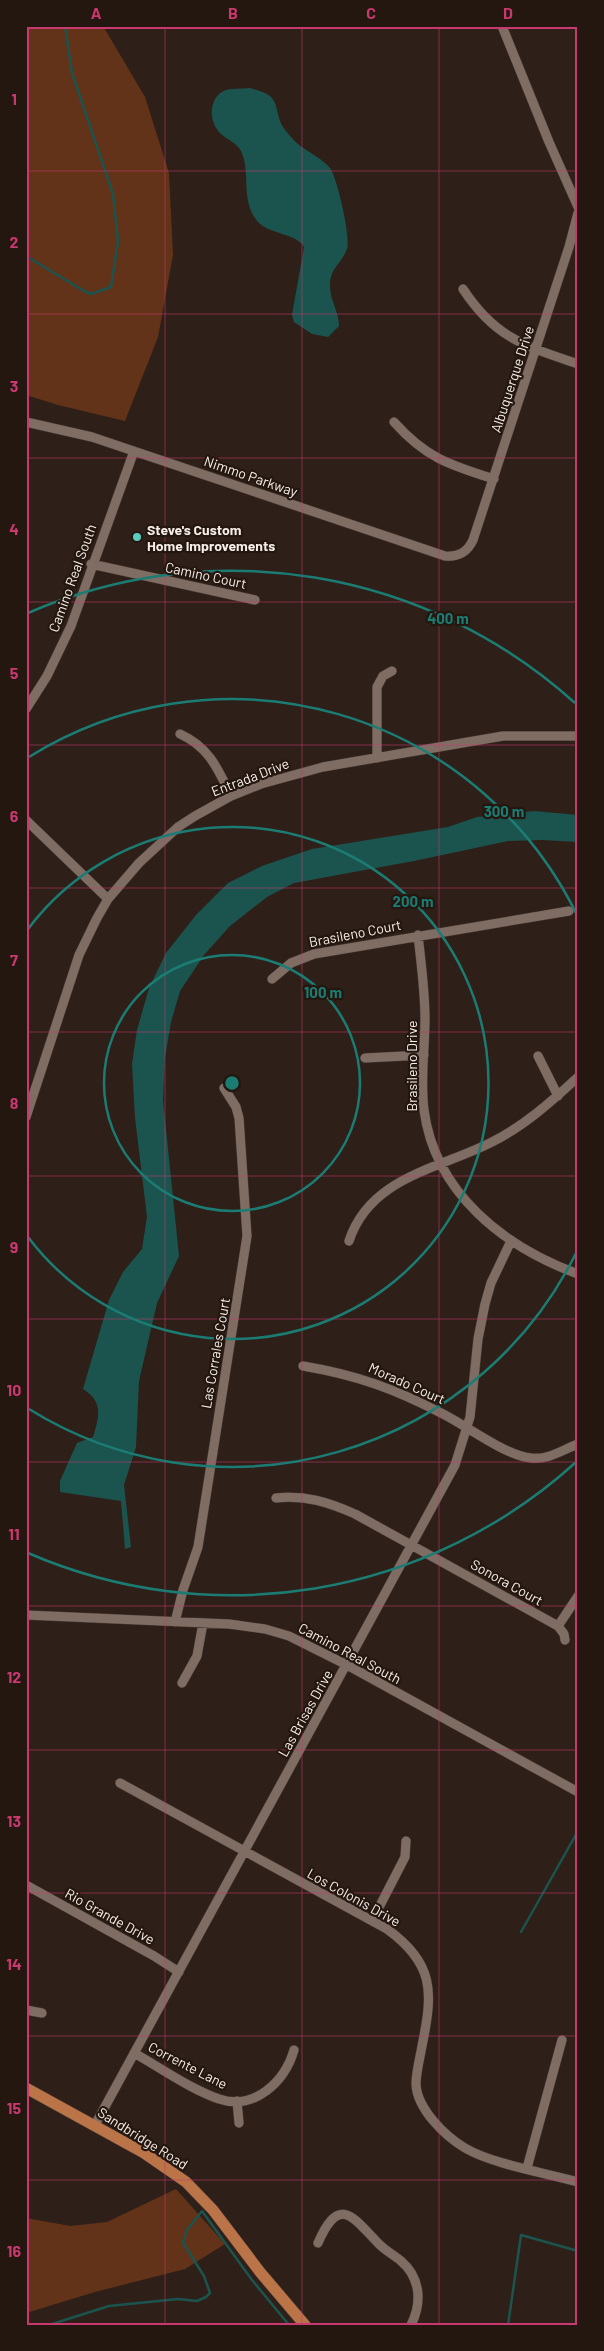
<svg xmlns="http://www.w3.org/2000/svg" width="604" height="2351" viewBox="0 0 604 2351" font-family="Barlow,sans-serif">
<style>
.green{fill:#623318}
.water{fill:#1b544e}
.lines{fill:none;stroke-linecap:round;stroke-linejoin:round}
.stream{stroke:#1b544e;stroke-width:2.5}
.minor-casing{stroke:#483b36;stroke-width:10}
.major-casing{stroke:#483b36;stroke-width:12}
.minor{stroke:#7f6d64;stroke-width:9}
.major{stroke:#bb7348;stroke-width:11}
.grid{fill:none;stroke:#ca3870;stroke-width:1;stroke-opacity:0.55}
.ring{fill:none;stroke:#1b7c74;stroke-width:2.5}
.poi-dot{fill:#58cec0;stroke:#24170f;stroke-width:2}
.labels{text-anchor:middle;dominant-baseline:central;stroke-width:4.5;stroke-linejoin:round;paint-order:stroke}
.street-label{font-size:14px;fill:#f8eee9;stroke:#24170f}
.poi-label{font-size:14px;font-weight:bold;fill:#f8eee9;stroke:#24170f;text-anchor:start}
.centre{fill:#1b7c74;stroke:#24170f;stroke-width:2.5}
.ring-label{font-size:15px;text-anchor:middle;font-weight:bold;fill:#1b7c74;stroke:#24170f;stroke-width:4.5;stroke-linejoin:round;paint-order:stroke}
.neatline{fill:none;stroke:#ca3870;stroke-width:2}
.grid-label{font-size:16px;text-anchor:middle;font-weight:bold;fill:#ca3870}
</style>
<rect width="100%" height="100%" fill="#2e2018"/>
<!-- green -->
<path class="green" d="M 26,26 L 103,26 L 145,97 L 169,173 L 173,255 L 158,337 L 125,421 L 58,405 L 26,395 Z
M 176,2189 L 225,2244 L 185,2269 L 95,2292 L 26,2313 L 26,2218 L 70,2226 L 107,2222 Z"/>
<!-- water -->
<path class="water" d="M 250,88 C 256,90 266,92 271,97 C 277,103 277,113 280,121 C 282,127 287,132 291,137 C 301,150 319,155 330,168 C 337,177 351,238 347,249 C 342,263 329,269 330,286 C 330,301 339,311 339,326 L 328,337 L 312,334 L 294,322 L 292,315 L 304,247 C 298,234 269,234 258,222 C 241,202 250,179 243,156 C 239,142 227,141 219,132 C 208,120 209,96 226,90 C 233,88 243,89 250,88 Z
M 534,811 L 578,815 L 578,842 L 542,840 L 508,841 L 414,861 L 294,883 L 267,897 L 230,926 L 204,955 L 180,991 L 171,1022 L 165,1057 L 163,1100 L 179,1256 L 157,1303 L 139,1381 L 136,1447 L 124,1485 L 131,1547 L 125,1549 L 121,1501 L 60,1492 L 60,1481 L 77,1443 L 93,1437 C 99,1417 104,1402 83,1389 L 109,1300 L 123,1272 L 142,1249 L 147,1217 L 135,1118 L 132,1064 L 137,1030 L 149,988 L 166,953 L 196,915 L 228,883 L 262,866 L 312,849 L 448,827 L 477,817 Z"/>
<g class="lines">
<!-- stream -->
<path class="stream" d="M 26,256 L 84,291 L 91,294 L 111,287 L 118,241 L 113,194 L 72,73 L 65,26
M 521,1932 L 578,1831
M 49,2325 L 109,2306 L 178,2299 L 197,2301 L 206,2297 L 210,2293 L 204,2276 L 183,2243 L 187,2230 L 202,2211 L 252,2280 L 289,2325
M 508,2325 L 521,2235 L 578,2251"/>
<!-- minor casing -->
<g class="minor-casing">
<path id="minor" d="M 502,26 L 549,142 L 578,207
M 463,289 C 495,338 525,346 578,364
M 26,422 L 92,437 L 445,556 C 458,557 467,553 473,540 L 569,247 L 578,213
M 394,422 C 426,458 450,465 494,479
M 91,564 L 255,600
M 26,709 L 47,676 L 71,626 L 134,451
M 180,734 C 209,747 218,769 231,796
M 377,758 L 377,687 L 383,676 L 392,671
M 26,820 L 108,899
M 418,935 C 421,963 425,991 425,1019 C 425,1049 420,1080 424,1110 C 435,1193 504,1247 578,1274
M 272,979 L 291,963 L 314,954 L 569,911
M 538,1056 L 558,1096
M 365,1058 L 424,1055
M 26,1117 L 79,955 L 97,918 L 108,899 L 139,863 L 178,827 L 195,816 L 231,796 L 261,784 L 323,767 L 503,736 L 578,736
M 349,1241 C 370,1177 439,1169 492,1142 C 524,1126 551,1102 578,1077
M 303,1366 C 357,1375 395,1389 443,1414 C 467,1426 506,1456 531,1458 C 549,1460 562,1450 578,1444
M 276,1498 C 306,1495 328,1502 355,1514 L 558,1626 L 564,1634 L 565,1640
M 26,1615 L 229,1624 L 265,1629 L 289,1636 L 347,1665 L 578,1792
M 175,1622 L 183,1590 L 198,1547 L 247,1236 L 239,1118 L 236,1107 L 224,1088
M 558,1626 L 578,1596
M 182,1683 L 197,1656 L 203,1623
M 120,1783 L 387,1929 C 435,1964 433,1992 422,2046 C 420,2058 416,2072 416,2084 C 417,2109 445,2136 465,2148 C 492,2164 546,2173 578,2182
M 26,1885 L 154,1956 L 179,1972
M 372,1921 L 405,1857 L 406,1841
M 26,2010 L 42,2013
M 134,2053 C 161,2068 190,2089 219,2099 C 255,2111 285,2081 294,2050
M 237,2101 L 239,2123
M 95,2125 L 455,1465 L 470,1417 L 478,1339 L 485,1304 L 491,1283 L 511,1241
M 527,2168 L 562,2040
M 318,2243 C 339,2195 352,2216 377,2242 C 384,2250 394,2255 401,2261 C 421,2278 422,2303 411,2325"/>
</g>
<!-- major casing -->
<g class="major-casing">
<path id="major" d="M 26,2088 L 144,2153 L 186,2182 L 213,2210 L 260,2272 L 305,2325"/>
</g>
<!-- minor -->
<use href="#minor" class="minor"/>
<!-- major -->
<use href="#major" class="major"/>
</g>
<!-- grid -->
<path class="grid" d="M 165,26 L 165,2325M 302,26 L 302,2325M 439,26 L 439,2325M 26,171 L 578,171M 26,314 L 578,314M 26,458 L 578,458M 26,602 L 578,602M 26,745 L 578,745M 26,888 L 578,888M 26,1032 L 578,1032M 26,1176 L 578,1176M 26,1319 L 578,1319M 26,1462 L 578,1462M 26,1606 L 578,1606M 26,1750 L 578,1750M 26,1893 L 578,1893M 26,2036 L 578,2036M 26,2180 L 578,2180"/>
<!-- distance rings -->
<g class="ring">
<circle cx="232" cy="1083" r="128"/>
<path d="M28 929A256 256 0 1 1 28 1237"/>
<path d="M577 1251A384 384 0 0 1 29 1409M29 757A384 384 0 0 1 577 915"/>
<path d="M575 1463A512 512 0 0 1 28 1553M28 613A512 512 0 0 1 575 703"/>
</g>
<!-- markers -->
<circle class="poi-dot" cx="137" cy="537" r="5"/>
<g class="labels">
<!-- street labels -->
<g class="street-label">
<text transform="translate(512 379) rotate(-72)">Albuquerque Drive</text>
<text transform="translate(251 476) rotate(19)">Nimmo Parkway</text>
<text transform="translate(206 575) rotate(12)">Camino Court</text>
<text transform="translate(72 578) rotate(-70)">Camino Real South</text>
<text transform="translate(250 777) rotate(-21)">Entrada Drive</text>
<text transform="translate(355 933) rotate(-11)">Brasileno Court</text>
<text transform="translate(411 1066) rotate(-90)">Brasileno Drive</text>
<text transform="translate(215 1353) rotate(-80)">Las Corrales Court</text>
<text transform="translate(407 1383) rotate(24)">Morado Court</text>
<text transform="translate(507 1582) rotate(29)">Sonora Court</text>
<text transform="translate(350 1653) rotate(28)">Camino Real South</text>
<text transform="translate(305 1713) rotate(-61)">Las Brisas Drive</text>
<text transform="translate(354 1897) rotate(29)">Los Colonis Drive</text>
<text transform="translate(110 1916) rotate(29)">Rio Grande Drive</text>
<text transform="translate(188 2065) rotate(27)">Corrente Lane</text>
<text transform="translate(143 2138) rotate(32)">Sandbridge Road</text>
</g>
<!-- poi labels -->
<g class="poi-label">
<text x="147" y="529">Steve's Custom<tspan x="147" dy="16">Home Improvements</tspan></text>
</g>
</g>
<circle cx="232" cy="1083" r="8" class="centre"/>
<g class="ring-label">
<text x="448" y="624">400 m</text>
<text x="504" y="817">300 m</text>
<text x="413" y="907">200 m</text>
<text x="323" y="998">100 m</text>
</g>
<!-- border -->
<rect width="604" height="2351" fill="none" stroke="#24170f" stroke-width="55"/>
<rect x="28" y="28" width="548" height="2296" class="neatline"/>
<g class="grid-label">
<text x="96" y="19">A</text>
<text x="233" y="19">B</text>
<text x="371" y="19">C</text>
<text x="508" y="19">D</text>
<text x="14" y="105">1</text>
<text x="14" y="248">2</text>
<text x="14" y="392">3</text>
<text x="14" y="535">4</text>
<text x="14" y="679">5</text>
<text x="14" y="822">6</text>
<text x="14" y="966">7</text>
<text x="14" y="1109">8</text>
<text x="14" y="1253">9</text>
<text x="14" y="1396">10</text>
<text x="14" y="1540">11</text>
<text x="14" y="1683">12</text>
<text x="14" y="1827">13</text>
<text x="14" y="1970">14</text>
<text x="14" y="2114">15</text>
<text x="14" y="2257">16</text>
</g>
</svg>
